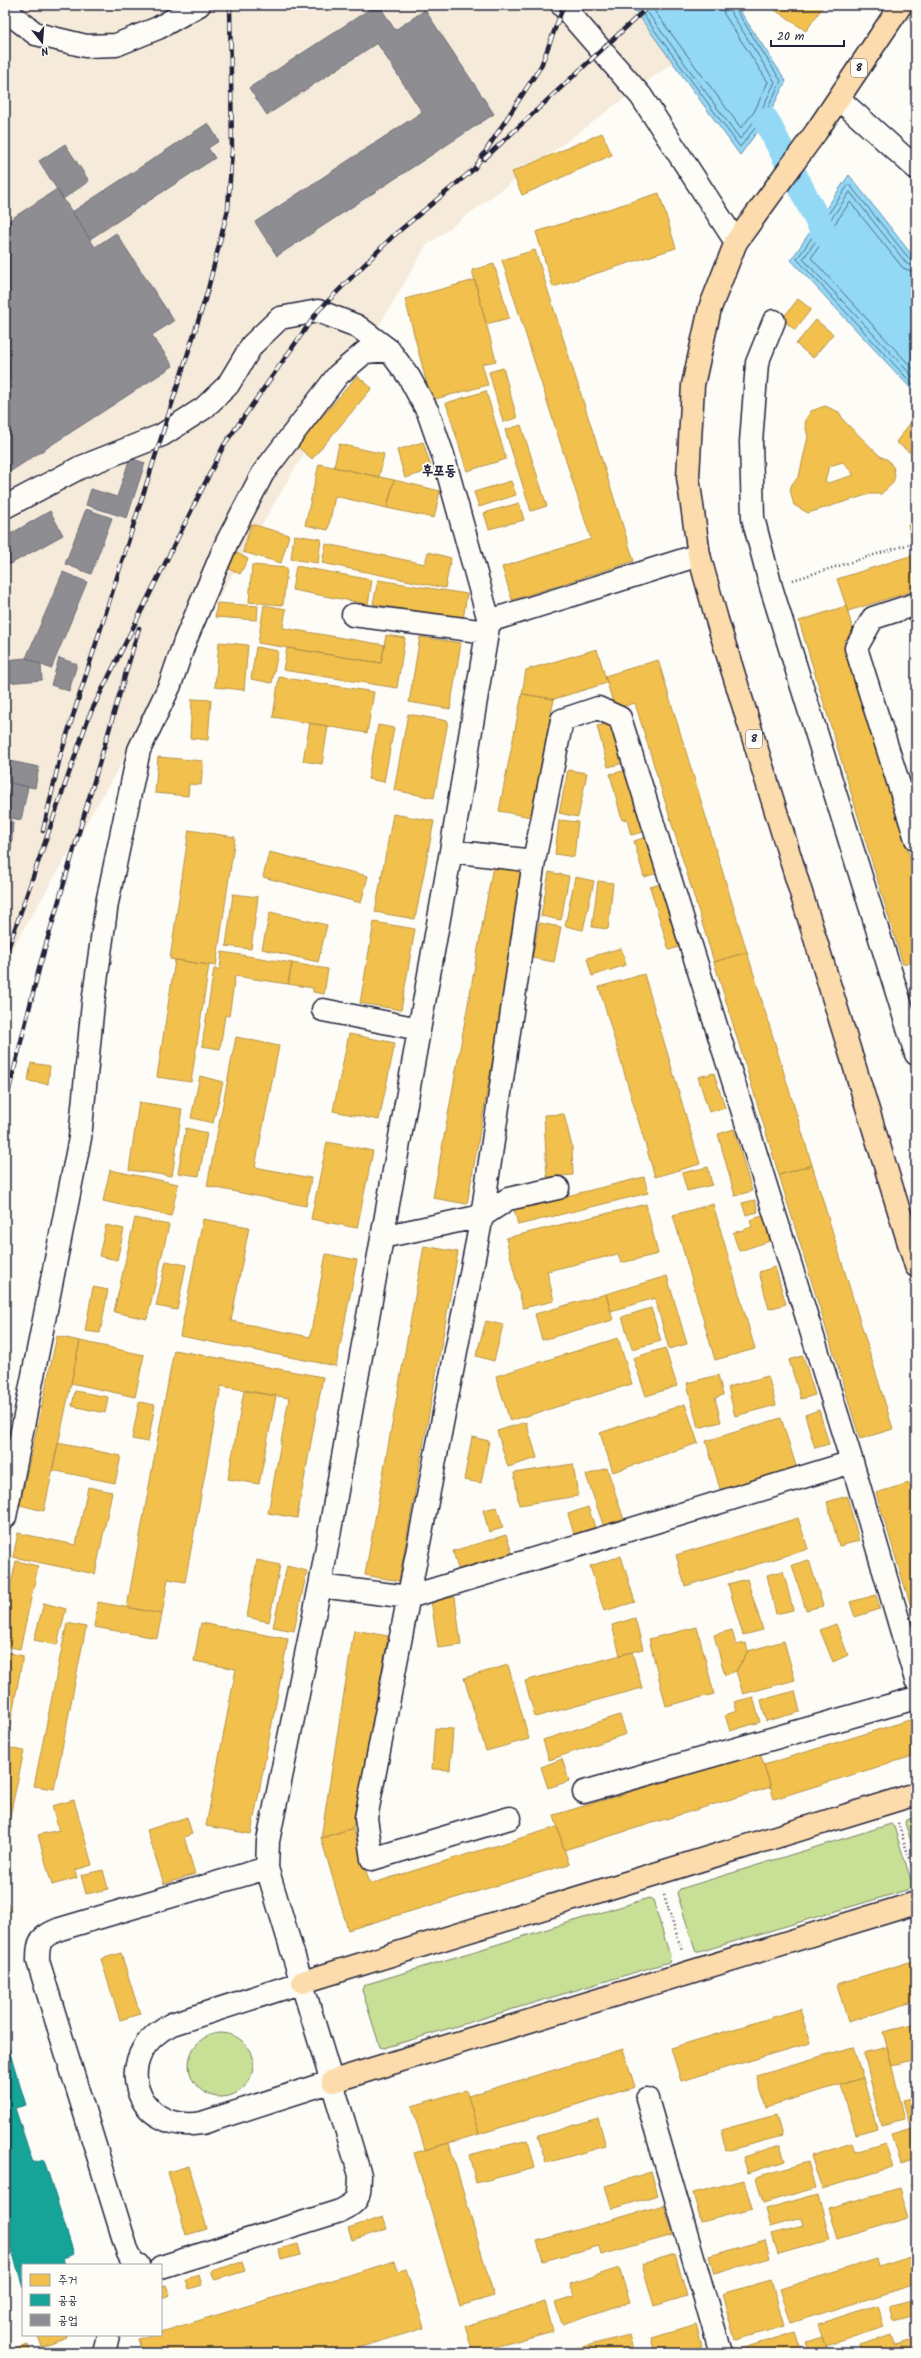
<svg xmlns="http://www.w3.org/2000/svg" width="921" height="2358" viewBox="0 0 921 2358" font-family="Kalam,'Poor Story',sans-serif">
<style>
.built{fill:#f6ebda}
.green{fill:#c8e096;stroke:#758168}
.water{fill:#93d8f5;stroke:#668fab}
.homes{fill:#f2c14e;stroke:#b49148;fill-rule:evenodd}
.public{fill:#17a398;stroke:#1a7c7c}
.industry{fill:#8d8d92;stroke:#6d6d78}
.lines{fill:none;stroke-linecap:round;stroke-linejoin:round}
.shore{stroke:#4f6b85;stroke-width:1}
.canal{stroke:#93d8f5;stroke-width:26}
.minor-casing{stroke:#22223b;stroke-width:25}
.major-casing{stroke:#22223b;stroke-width:25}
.path{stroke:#22223b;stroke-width:2.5;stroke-dasharray:1 3;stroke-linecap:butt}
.minor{stroke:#fdfcf7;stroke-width:22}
.major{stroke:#fcdcac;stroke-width:22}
.rail-casing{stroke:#22223b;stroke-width:4.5}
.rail{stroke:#fdfcf7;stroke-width:3;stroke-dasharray:9;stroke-linecap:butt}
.labels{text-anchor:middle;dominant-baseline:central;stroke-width:4;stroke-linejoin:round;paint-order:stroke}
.shield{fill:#fdfcf7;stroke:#646373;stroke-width:1}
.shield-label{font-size:11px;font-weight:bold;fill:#22223b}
.quarter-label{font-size:14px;font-weight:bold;fill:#22223b;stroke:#fdfcf7}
</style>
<rect width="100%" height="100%" fill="#fdfcf7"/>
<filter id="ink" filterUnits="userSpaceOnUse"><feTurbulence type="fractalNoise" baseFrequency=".025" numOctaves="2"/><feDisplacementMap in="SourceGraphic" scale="8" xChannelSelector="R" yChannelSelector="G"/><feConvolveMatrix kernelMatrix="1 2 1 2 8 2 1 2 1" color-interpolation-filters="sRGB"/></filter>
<g filter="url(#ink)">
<!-- built -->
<path class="built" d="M 5,5 L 750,5 L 426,246 L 5,961 Z"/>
<!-- green -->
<path class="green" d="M 916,1816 L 916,1857 L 905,1823 L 906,1819 Z
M 891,1824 L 894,1827 L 912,1883 L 910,1889 L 699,1952 L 695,1950 L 677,1893 L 680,1889 Z
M 649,1898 L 653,1900 L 670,1956 L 669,1962 L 384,2048 L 380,2047 L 362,1990 L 364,1985 Z
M189 2065a32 32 0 1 1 64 0a32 32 0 1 1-64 0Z"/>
<!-- water -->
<path class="water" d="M 631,5 L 736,5 L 786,81 L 766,120 L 740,155 Z
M 849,175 L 916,260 L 916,394 L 791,260 Z"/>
<!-- homes -->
<path class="homes" d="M 774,5 L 824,5 L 806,31 L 772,8 Z
M 602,133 L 612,155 L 522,195 L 512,172 Z
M 659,193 L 676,248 L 553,287 L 536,232 Z
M 535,250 L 634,561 L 512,600 L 502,567 L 591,539 L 502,260 Z
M 494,264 L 509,318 L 486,324 L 472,270 Z
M 475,280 L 496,361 L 482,364 L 488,385 L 431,400 L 405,299 Z
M 798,299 L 811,309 L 795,330 L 782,319 Z
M 816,320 L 833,334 L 813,358 L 796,344 Z
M 503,368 L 517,418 L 503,422 L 489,372 Z
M 357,376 L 372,388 L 312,459 L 297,446 Z
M 486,391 L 506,459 L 467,471 L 446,403 Z
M 825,406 L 839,412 L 844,421 L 880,456 L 888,460 L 893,467 L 895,475 L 893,483 L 881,494 L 870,494 L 808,513 L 794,505 L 790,490 L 792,484 L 799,476 L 808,437 L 805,424 L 807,417 L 811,411 ZM 843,462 L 854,475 L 828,483 L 825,481 L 829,466 Z
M 915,417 L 916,418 L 916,457 L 896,442 Z
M 521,425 L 547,506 L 531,511 L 505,430 Z
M 423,442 L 432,470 L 405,478 L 397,450 Z
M 339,444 L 384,454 L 379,477 L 334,467 Z
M 319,464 L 394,480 L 387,508 L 335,496 L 328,530 L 305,525 Z
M 394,480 L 440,491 L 434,518 L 387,508 Z
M 511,481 L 516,495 L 479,507 L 474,492 Z
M 519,503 L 524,520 L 489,529 L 484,513 Z
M 916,523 L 916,539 L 912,540 L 908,525 Z
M 251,524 L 289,535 L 281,563 L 243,552 Z
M 294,535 L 321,539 L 318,563 L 291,559 Z
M 326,544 L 425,564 L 428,552 L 451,558 L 445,588 L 322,563 Z
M 233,551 L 248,559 L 240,574 L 225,567 Z
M 916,554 L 916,590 L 848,611 L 837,579 Z
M 252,565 L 287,568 L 283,605 L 249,602 Z
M 296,566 L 372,580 L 368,604 L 292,590 Z
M 378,580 L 467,594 L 463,619 L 373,604 Z
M 217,603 L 258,606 L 257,620 L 215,617 Z
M 264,605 L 286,609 L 283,628 L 385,645 L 381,663 L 258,643 Z
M 846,606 L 855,637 L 844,640 L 916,877 L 916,960 L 903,964 L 799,621 Z
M 386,635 L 405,638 L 397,688 L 283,670 L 287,648 L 381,663 Z
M 420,637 L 461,643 L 450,709 L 409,702 Z
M 219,642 L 248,645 L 244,690 L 215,687 Z
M 256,647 L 278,651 L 272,683 L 251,679 Z
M 597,649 L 607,683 L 554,699 L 522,694 L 526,670 Z
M 658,660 L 747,952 L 714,962 L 635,703 L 615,709 L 605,676 Z
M 279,677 L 374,692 L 367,733 L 273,717 Z
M 522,694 L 554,699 L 531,817 L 499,811 Z
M 192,699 L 211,700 L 208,740 L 190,738 Z
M 408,714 L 448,721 L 434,798 L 394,790 Z
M 613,722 L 624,763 L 608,767 L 597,726 Z
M 310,723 L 328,726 L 322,764 L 303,761 Z
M 378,725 L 394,728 L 384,782 L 368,779 Z
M 158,757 L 203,761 L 201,785 L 189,784 L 188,796 L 155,793 Z
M 568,770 L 587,773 L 578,817 L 559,813 Z
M 628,770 L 643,832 L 631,835 L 627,819 L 622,820 L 610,774 Z
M 393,814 L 434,821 L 415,919 L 375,912 Z
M 559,820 L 578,822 L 574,857 L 555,854 Z
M 189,830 L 235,837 L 216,966 L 170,959 Z
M 647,837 L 658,873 L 644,877 L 634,841 Z
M 269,852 L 368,876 L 361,903 L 263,877 Z
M 493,866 L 526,872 L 467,1204 L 433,1198 Z
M 549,872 L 569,876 L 561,920 L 541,916 Z
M 575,877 L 594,881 L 583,930 L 565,926 Z
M 598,881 L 613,883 L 608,929 L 592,927 Z
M 660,884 L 679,947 L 669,950 L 650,887 Z
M 233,894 L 258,897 L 251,949 L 226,946 Z
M 270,912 L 327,925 L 318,962 L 262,949 Z
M 374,922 L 415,929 L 401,1010 L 360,1003 Z
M 539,923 L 561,927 L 554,962 L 532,958 Z
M 621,948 L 626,965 L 592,976 L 587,958 Z
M 222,952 L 292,963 L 288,984 L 235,976 L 229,1016 L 225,1015 L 220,1049 L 202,1046 L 214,969 L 220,969 Z
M 747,952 L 812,1165 L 779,1175 L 714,962 Z
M 175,960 L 209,965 L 191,1082 L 157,1077 Z
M 292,963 L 328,969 L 324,994 L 313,992 L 313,988 L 288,984 Z
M 644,974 L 700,1164 L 655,1177 L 599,987 Z
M 916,1004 L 916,1020 L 912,1005 Z
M 349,1034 L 395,1043 L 379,1120 L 333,1111 Z
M 236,1037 L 279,1046 L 255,1167 L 311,1178 L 306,1206 L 207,1186 Z
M 31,1063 L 50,1066 L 48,1084 L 28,1081 Z
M 714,1073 L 725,1108 L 709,1112 L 698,1077 Z
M 200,1076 L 223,1082 L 213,1123 L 191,1118 Z
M 139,1102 L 182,1109 L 172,1176 L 129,1170 Z
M 564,1114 L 572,1147 L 573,1175 L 547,1177 L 544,1115 Z
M 186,1128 L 207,1133 L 199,1176 L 178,1173 Z
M 734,1129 L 752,1191 L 735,1196 L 718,1134 Z
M 327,1142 L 373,1151 L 357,1228 L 311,1219 Z
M 812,1165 L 893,1429 L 860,1439 L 779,1175 Z
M 708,1167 L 712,1185 L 687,1191 L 682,1173 Z
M 110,1170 L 178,1184 L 171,1216 L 103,1201 Z
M 644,1177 L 648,1193 L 518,1225 L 514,1209 Z
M 755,1200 L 758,1212 L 746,1215 L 742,1203 Z
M 646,1204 L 658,1254 L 621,1263 L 618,1254 L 547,1271 L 554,1301 L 523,1308 L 506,1238 Z
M 713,1204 L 755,1349 L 715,1360 L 673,1215 Z
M 768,1214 L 773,1230 L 767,1232 L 770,1241 L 739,1251 L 733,1233 L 752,1227 L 750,1220 Z
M 135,1218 L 169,1225 L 147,1319 L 114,1312 Z
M 203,1219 L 249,1227 L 231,1321 L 310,1337 L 326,1254 L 357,1260 L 336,1366 L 180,1336 Z
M 106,1225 L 124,1229 L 117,1260 L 99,1256 Z
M 424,1246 L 458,1252 L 399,1581 L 365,1575 Z
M 166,1261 L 186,1265 L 177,1310 L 156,1306 Z
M 775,1267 L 786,1304 L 769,1309 L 759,1272 Z
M 667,1276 L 687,1344 L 669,1349 L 655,1298 L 611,1311 L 606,1294 Z
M 93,1287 L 108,1290 L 100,1333 L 85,1331 Z
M 606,1294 L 613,1320 L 542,1340 L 535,1314 Z
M 651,1308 L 661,1341 L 632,1349 L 622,1317 Z
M 486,1321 L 503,1325 L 494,1361 L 476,1356 Z
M 57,1336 L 80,1341 L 44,1511 L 20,1505 Z
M 618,1338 L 632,1384 L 510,1421 L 496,1376 Z
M 80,1341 L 144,1355 L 135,1397 L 71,1383 Z
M 665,1348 L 677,1386 L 646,1396 L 633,1358 Z
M 174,1350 L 323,1377 L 297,1518 L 268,1513 L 289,1398 L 221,1386 L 185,1582 L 168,1579 L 162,1614 L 127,1607 Z
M 803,1356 L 815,1395 L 801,1399 L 789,1360 Z
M 718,1375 L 723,1395 L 715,1398 L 721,1422 L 698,1428 L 687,1383 Z
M 768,1376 L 776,1405 L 735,1416 L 728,1387 Z
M 75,1391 L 108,1397 L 105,1413 L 72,1406 Z
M 244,1391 L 276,1396 L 259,1484 L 228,1479 Z
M 139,1402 L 155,1405 L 148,1442 L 132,1439 Z
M 685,1404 L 698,1443 L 613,1472 L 600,1433 Z
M 819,1410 L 829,1444 L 815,1448 L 805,1415 Z
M 781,1418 L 797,1469 L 721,1492 L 706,1441 Z
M 526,1422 L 537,1458 L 508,1467 L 497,1431 Z
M 472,1437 L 489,1441 L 481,1483 L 464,1480 Z
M 58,1443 L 121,1456 L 115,1483 L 52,1470 Z
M 573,1464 L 578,1496 L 519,1505 L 514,1473 Z
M 607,1468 L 624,1520 L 604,1527 L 586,1475 Z
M 909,1483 L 916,1507 L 916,1623 L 876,1493 Z
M 88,1487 L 112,1492 L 95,1574 L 13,1557 L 18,1533 L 76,1545 Z
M 847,1496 L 859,1541 L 839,1546 L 827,1502 Z
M 497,1507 L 503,1528 L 489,1532 L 483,1510 Z
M 588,1507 L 595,1527 L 574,1534 L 568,1514 Z
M 798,1518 L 808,1549 L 685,1586 L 676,1555 Z
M 506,1535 L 512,1553 L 458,1569 L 453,1551 Z
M 621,1556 L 635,1602 L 604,1611 L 590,1566 Z
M 257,1560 L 280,1565 L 269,1622 L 247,1617 Z
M 809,1560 L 823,1606 L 806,1610 L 792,1565 Z
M 16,1561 L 38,1566 L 20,1649 L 5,1646 L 5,1612 Z
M 287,1566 L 307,1571 L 294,1631 L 273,1627 Z
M 783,1571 L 793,1610 L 776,1614 L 767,1575 Z
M 747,1579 L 763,1630 L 743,1635 L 728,1584 Z
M 876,1595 L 880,1609 L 855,1617 L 850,1602 Z
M 455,1597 L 461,1645 L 438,1648 L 431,1600 Z
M 98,1602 L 162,1614 L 157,1638 L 94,1627 Z
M 44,1603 L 66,1609 L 57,1645 L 34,1640 Z
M 635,1618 L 643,1649 L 620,1655 L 612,1625 Z
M 67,1623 L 86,1627 L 54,1789 L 34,1786 Z
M 201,1623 L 288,1639 L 251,1834 L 206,1826 L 236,1669 L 194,1661 Z
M 836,1624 L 848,1655 L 833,1662 L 820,1630 Z
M 697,1627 L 714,1694 L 666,1706 L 649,1639 Z
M 354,1630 L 388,1636 L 353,1828 L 321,1838 Z
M 732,1630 L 736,1645 L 746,1643 L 748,1651 L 736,1671 L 725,1675 L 714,1635 Z
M 784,1641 L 795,1680 L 743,1694 L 736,1671 L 748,1651 Z
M 5,1652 L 23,1656 L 7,1741 L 5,1741 Z
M 632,1652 L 642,1688 L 535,1717 L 525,1681 Z
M 508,1665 L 529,1739 L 486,1751 L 464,1678 Z
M 795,1691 L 800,1712 L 766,1721 L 761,1700 Z
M 753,1697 L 760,1722 L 730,1731 L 725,1715 L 737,1711 L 734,1702 Z
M 620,1715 L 626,1734 L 549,1760 L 543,1740 Z
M 916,1718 L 916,1755 L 774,1799 L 764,1765 Z
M 435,1728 L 453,1729 L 450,1770 L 432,1769 Z
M 5,1747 L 24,1751 L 5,1839 Z
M 760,1753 L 771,1787 L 564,1850 L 554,1815 Z
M 562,1759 L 569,1781 L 548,1788 L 541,1767 Z
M 74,1800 L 92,1865 L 75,1870 L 77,1878 L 52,1885 L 38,1835 L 59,1830 L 52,1806 Z
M 187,1817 L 192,1834 L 184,1837 L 195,1874 L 164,1884 L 147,1830 Z
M 557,1827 L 569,1864 L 348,1930 L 321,1838 L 353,1828 L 370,1884 Z
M 103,1870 L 108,1889 L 86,1894 L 81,1875 Z
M 5,1896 L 10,1911 L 5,1913 Z
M 121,1953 L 140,2014 L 120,2020 L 101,1959 Z
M 916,1960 L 916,2001 L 848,2022 L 837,1984 Z
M 800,2009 L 810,2043 L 681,2081 L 671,2048 Z
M 916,2024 L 916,2059 L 892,2065 L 883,2032 Z
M 853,2047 L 863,2078 L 766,2107 L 756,2075 Z
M 887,2047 L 905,2119 L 881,2125 L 864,2053 Z
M 623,2049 L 635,2087 L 479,2134 L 468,2096 Z
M 863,2078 L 877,2128 L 856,2134 L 841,2085 Z
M 466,2090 L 479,2134 L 425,2150 L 412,2106 Z
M 916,2097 L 916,2120 L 909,2122 L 903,2100 Z
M 776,2115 L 782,2136 L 726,2151 L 721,2130 Z
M 598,2118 L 606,2146 L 546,2163 L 538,2136 Z
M 916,2127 L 916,2159 L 901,2164 L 892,2134 Z
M 528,2140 L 535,2168 L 476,2183 L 469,2155 Z
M 449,2143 L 494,2296 L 460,2306 L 414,2153 Z
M 852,2143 L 855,2152 L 885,2143 L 893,2167 L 822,2189 L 811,2156 Z
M 780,2145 L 785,2161 L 748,2173 L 743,2157 Z
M 808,2162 L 815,2188 L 763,2203 L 756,2177 Z
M 189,2166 L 207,2229 L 186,2235 L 168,2172 Z
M 651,2172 L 658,2195 L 612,2209 L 605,2186 Z
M 744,2180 L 752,2209 L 701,2222 L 693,2193 Z
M 916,2182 L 916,2206 L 910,2184 Z
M 899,2188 L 908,2218 L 837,2239 L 828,2208 Z
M 818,2194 L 830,2240 L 778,2254 L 772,2234 L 803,2226 L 801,2218 L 770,2227 L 765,2209 Z
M 664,2205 L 673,2235 L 601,2255 L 599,2246 L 543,2261 L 537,2241 Z
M 383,2217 L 387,2229 L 352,2240 L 348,2228 Z
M 765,2240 L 770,2258 L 714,2274 L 709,2256 Z
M 298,2244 L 301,2255 L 281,2260 L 279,2249 Z
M 675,2254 L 687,2296 L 654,2306 L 642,2264 Z
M 916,2255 L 916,2284 L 791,2323 L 780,2289 L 877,2259 L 879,2267 Z
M 395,2261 L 398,2271 L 406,2269 L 424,2328 L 342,2353 L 138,2353 L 142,2352 L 138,2339 L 151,2335 L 161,2335 L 161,2332 Z
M 242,2262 L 245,2271 L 215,2280 L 211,2271 Z
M 619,2268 L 630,2302 L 562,2324 L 555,2302 L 574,2296 L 570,2284 Z
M 199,2275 L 202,2285 L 189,2289 L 186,2279 Z
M 771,2280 L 784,2326 L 735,2340 L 722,2294 Z
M 166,2285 L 170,2295 L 161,2298 L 161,2286 Z
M 916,2299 L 916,2315 L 893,2321 L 889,2306 Z
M 545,2302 L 553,2331 L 473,2353 L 465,2326 Z
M 877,2305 L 884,2327 L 825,2346 L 818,2324 Z
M 696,2325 L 702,2346 L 679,2353 L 655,2353 L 651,2338 Z
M 796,2332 L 803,2353 L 741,2353 L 740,2349 Z
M 42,2335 L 66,2335 L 67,2338 L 42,2347 L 38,2336 Z
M 629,2335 L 634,2353 L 558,2353 Z
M 892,2335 L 895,2345 L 916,2339 L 916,2353 L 862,2353 L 860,2345 Z
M 822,2337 L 828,2353 L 809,2353 L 806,2342 Z
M 28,2345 L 31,2353 L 5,2353 L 5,2352 Z"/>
<!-- public -->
<path class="public" d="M 5,2037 L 26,2105 L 15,2108 L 33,2163 L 44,2160 L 74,2254 L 63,2258 L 65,2265 L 23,2265 L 23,2287 L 5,2228 Z"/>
<!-- industry -->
<path class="industry" d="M 376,5 L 379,5 L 395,30 L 425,10 L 494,114 L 277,256 L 255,222 L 422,112 L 377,43 L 267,115 L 249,88 Z
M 208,123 L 219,141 L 208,148 L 215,158 L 90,239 L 72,212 Z
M 65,144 L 89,181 L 63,199 L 39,161 Z
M 57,189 L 95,247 L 116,233 L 174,321 L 152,335 L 173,366 L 5,475 L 5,223 Z
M 130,458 L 145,463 L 127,518 L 86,505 L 91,489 L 117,497 Z
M 86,509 L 112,518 L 91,574 L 65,564 Z
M 50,511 L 63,535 L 5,567 L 5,537 Z
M 63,572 L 87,582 L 51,669 L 26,658 Z
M 26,658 L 41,664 L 42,680 L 5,683 L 5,660 Z
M 59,658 L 77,664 L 69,691 L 51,685 Z
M 5,760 L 39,767 L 35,788 L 5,782 Z
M 10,783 L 28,787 L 21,820 L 5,817 Z
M 5,822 L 13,822 L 11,854 L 5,854 Z"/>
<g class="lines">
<!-- shore -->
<path class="shore" d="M 636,5 L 740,147 L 763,118 L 781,81 L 733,5
M 642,5 L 740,139 L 759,115 L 775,82 L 730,11 L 728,5
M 650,5 L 741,128 L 754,112 L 768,82 L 724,14 L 722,5
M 916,262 L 911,261 L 849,184 L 797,259 L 916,388
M 916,267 L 907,264 L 850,192 L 803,259 L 916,380
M 916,273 L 903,268 L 850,202 L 811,258 L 916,372"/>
<!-- canal -->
<path class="canal" d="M 766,120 L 822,229 L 839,251"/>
<!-- minor casing -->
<g class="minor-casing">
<path id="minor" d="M 562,5 L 641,96 L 736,242
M 5,10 L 36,34 L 86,46 L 116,45 L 158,28 L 199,5
M 839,99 L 916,168
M 774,321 L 757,363 L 751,442 L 753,518 L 771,587 L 916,1054
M 5,507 L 79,468 L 162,435 L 204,408 L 228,385 L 252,345 L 280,318 L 318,311 L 357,326 L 389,350 L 409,377 L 428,412 L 443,455 L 489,621
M 916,604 L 873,618 L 856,648 L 916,839
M 353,615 L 487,632
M 451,851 L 534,861
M 323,1010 L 419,1029
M 382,1237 L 482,1216 L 508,1199 L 558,1188
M 5,1517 L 80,1138 L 93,1003 L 107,903 L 139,750 L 170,685 L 185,641 L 227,542 L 263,473 L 338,375 L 365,352 L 389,350
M 320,1586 L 409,1597 L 852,1462
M 584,1792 L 916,1698
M 510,1818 L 372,1859 L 366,1818 L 482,1216 L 534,861 L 562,720 L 598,708 L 620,718 L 852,1462 L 916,1680
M 303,1982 L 172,2024 C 109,2054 134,2135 202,2123 L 333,2081
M 647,2099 L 721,2353
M 138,2265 L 134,2264 L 128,2253 L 38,1961 C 38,1939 41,1937 60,1929 L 267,1868
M 161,2267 L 340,2211 C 361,2201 359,2197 360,2175 L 267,1868 L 268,1841 L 320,1586 L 451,851 L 489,621 L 699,555
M 104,2353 L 108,2335"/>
</g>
<!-- major casing -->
<g class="major-casing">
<path id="major" d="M 901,5 L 816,132 L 736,242 L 710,308 L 693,385 L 688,477 L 699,555 L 717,620 L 916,1266
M 303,1982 L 916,1794
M 333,2081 L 916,1903"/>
</g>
<!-- path -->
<path class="path" d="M 793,580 L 916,542
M 898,1823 L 916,1879
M 664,1895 L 682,1951"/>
<!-- minor -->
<use href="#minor" class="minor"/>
<!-- major -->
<use href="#major" class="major"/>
<!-- rail casing -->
<g class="rail-casing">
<path id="rail" d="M 484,159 L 650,5
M 43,831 L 60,757 L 207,293 L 228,209 L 232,150 L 230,5
M 5,957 L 89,716 L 224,445 L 318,311 L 393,236 L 474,169 L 541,66 L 564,5
M 5,1106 L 40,965 L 139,628"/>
</g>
<!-- rail -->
<use href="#rail" class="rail"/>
</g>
</g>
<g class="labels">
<!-- shield labels -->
<g class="shield">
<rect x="851" y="59" width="16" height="18" rx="3"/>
<rect x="746" y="730" width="16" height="18" rx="3"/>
</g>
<g class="shield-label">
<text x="859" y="68">8</text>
<text x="754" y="739">8</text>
</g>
<!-- quarter labels -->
<g class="quarter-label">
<text x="439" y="471">후포동</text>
</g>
</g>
<!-- margin -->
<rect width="921" height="2358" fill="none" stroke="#fdfcf7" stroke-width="20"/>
<rect x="10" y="10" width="901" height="2338" fill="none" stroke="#22223b" stroke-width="1.5" filter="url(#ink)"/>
<!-- legend -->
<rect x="22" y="2264" width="140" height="72" fill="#fdfcf7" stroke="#a5a5ac"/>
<rect x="30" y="2274" width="20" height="12" fill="#f2c14e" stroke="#a5a5ac"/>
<text x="58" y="2284" font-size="12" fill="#22223b">주거</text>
<rect x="30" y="2294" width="20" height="12" fill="#17a398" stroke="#a5a5ac"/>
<text x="58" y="2304" font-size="12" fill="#22223b">공공</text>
<rect x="30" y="2314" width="20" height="12" fill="#8d8d92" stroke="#a5a5ac"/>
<text x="58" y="2324" font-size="12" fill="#22223b">공업</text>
<!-- north arrow -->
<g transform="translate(42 42) rotate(163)" stroke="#fdfcf7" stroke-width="3" paint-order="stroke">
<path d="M0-3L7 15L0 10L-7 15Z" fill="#22223b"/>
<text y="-6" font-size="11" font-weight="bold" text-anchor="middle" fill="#22223b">N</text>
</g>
<!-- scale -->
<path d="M771 40v6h73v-6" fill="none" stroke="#22223b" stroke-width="2"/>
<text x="777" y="40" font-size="12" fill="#22223b" stroke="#fdfcf7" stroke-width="3" paint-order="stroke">20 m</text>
</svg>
